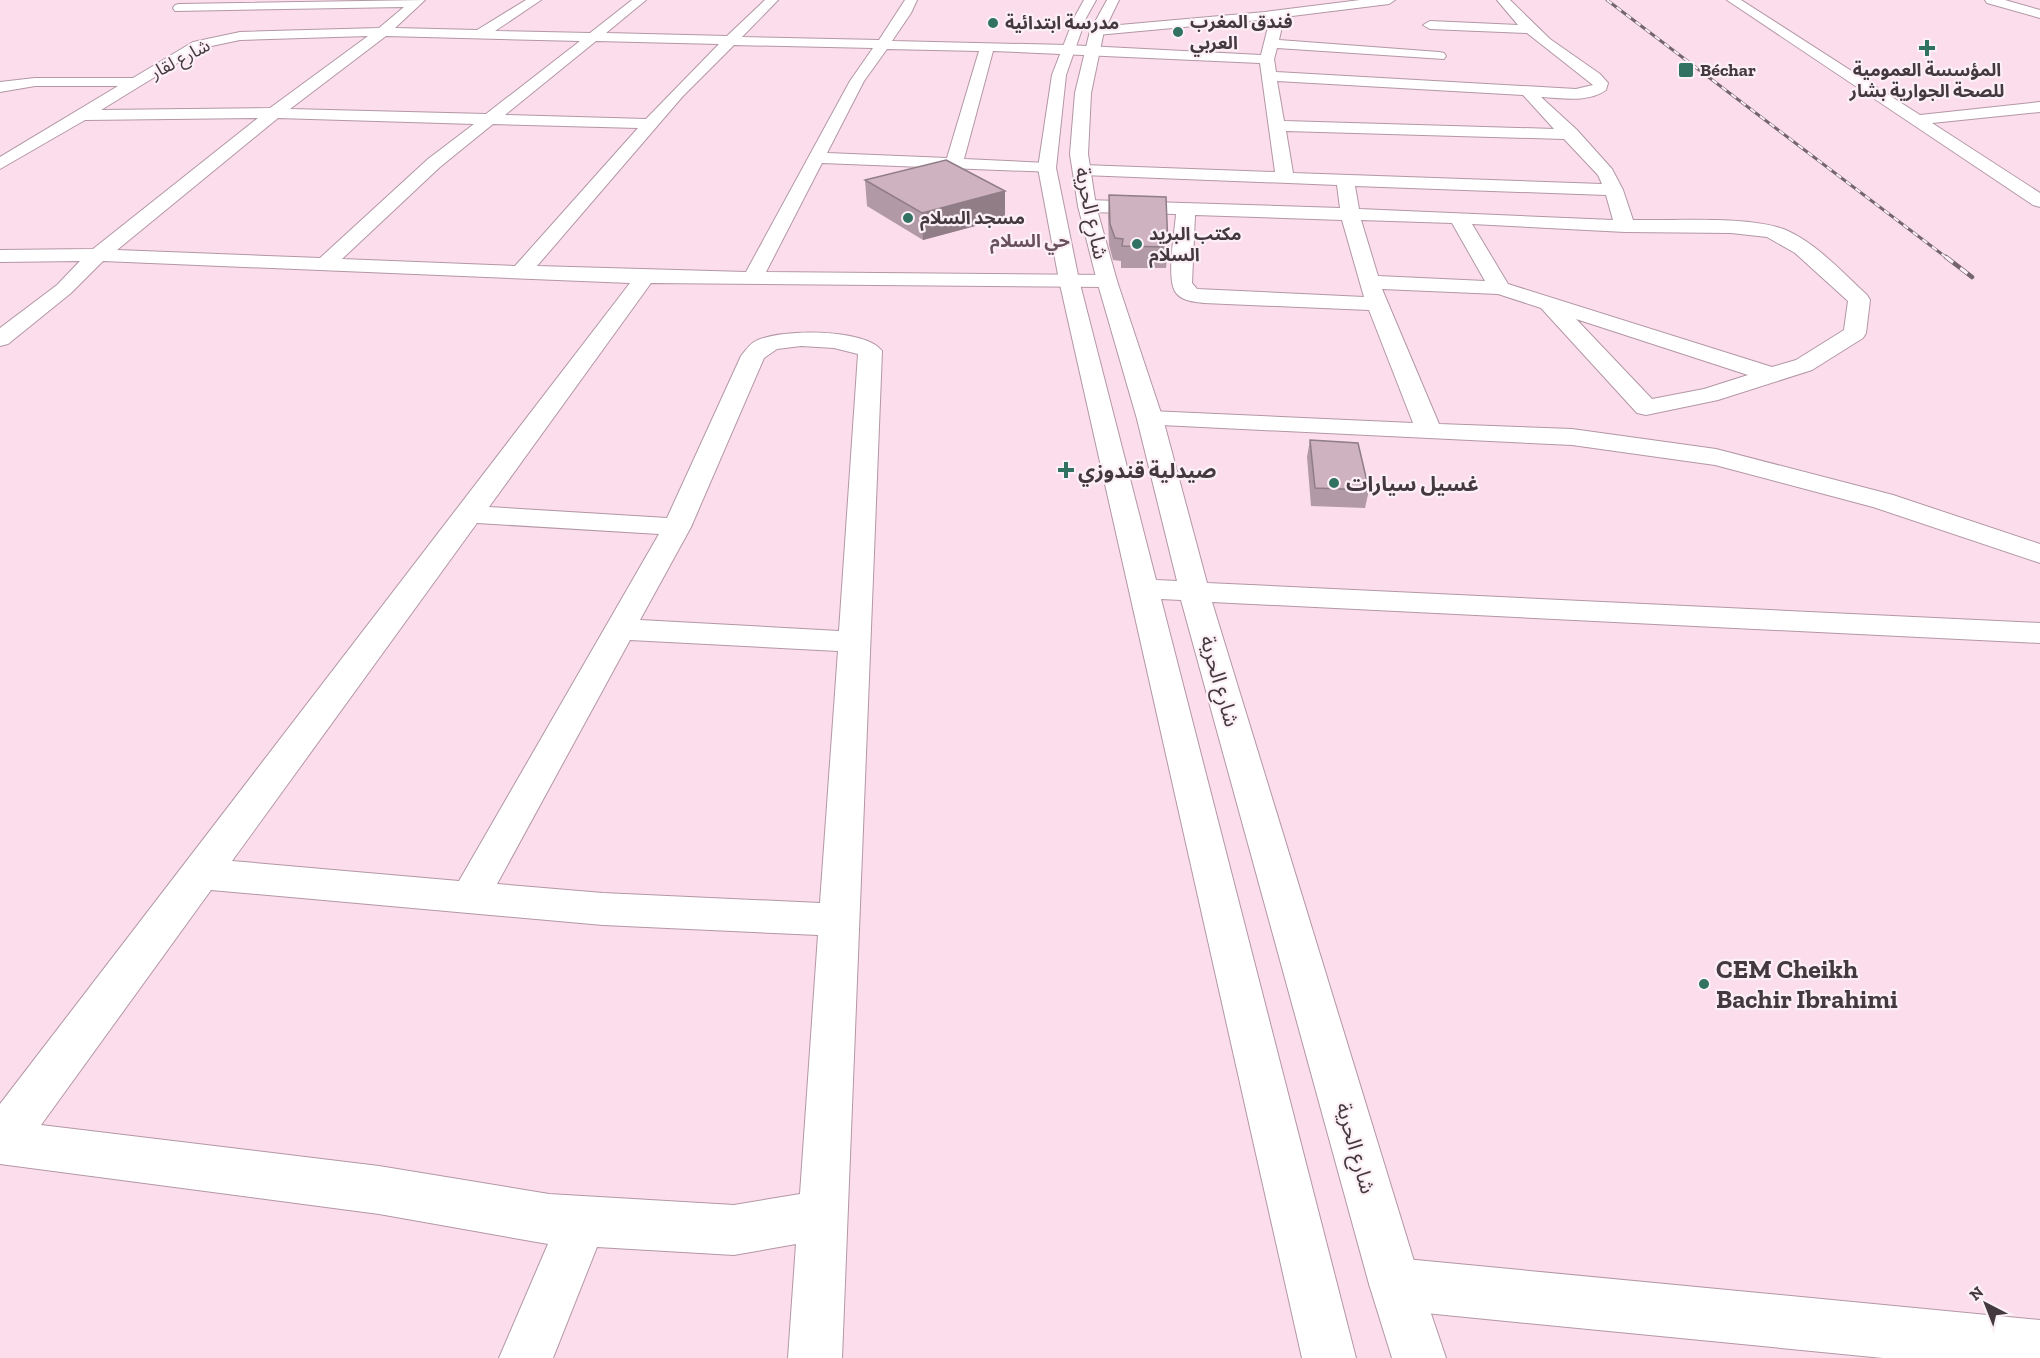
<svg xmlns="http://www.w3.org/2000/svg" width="2040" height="1358" viewBox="0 0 2040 1358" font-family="'Zilla Slab','Noto Sans Arabic',serif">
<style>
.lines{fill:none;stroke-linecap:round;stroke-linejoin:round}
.street-casing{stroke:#b397a5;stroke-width:2}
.secondary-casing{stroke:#b397a5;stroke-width:2}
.street{fill:#fff;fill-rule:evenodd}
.secondary{fill:#fff;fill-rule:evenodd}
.rail-far1-casing{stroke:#74646c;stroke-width:3}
.rail-casing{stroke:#74646c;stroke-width:4.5}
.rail-far1{stroke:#fcf0f6;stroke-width:2;stroke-dasharray:6;stroke-linecap:butt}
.rail{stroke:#fcf0f6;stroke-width:3;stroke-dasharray:9;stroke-linecap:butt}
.wall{fill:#b199a5}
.shaded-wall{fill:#907d86}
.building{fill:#ceb2c0;stroke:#907d86;stroke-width:1.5}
.poi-dot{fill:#317262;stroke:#fcf0f6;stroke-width:2}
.labels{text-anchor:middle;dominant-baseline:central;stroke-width:4.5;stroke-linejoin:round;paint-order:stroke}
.far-poi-label{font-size:18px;font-weight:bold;fill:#44393e;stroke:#fcf0f6;text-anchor:start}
.far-street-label{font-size:18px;fill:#44393e;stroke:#fcf0f6}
.far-neighbourhood-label{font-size:18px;font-weight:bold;fill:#68505c;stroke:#fcf0f6}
.street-label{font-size:21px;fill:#44393e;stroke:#fcf0f6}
.poi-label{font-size:21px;font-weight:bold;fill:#44393e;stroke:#fcf0f6;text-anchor:start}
.near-poi-label{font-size:26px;font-weight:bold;fill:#44393e;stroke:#fcf0f6;text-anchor:start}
</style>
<rect width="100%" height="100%" fill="#fbddec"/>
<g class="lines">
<!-- street casing -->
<g class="street-casing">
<path id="street" d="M 425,0 L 395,28 L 477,30 L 526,0 L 541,0 L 495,31 L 590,33 L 632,0 L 646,0 L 606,33 L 727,36 L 765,0 L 778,0 L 742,37 L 879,40 L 905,0 L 917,0 L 911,13 L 892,41 L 1067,45 L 1261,55 L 1270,19 L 1097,35 L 1090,31 L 1097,27 L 1265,12 L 1360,0 L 1395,0 L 1389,4 L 1284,17 L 1279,40 L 1439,52 L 1444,53 L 1446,56 L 1444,59 L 1277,48 L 1274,59 L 1276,72 L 1576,89 L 1593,85 L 1527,33 L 1430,29 L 1423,25 L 1430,21 L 1518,25 L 1497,0 L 1510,0 L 1550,39 L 1600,74 L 1608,83 L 1606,90 C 1588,103 1562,98 1541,97 L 1577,130 L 1612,169 L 1623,190 L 1633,220 C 1672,221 1754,215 1788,231 C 1818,245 1843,273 1867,295 L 1870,300 L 1866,333 L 1863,338 L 1812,370 L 1718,400 L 1646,415 L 1637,413 L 1541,308 L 1498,294 L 1382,289 L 1439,424 L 1572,429 L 1716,449 L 1893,495 L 2040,544 L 2040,563 L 1873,507 L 1715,465 L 1572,445 L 1141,424 L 1137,419 L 1141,414 L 1150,411 L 1413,423 L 1369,310 L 1204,303 C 1196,302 1183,301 1177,294 C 1165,282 1175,232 1176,214 L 1087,212 L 1080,210 L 1078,206 L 1080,202 L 1087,200 L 1340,208 L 1337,185 L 1083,175 L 1077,174 L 1074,170 L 1077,166 L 1083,165 L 1275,172 L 1260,63 L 993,51 L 964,159 L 1047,163 L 1053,164 L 1056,168 L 1053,172 L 822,163 L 766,272 L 1107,275 L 1114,277 L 1117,281 L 1114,285 L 1107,287 L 651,283 L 489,507 L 667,518 L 741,356 C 745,351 749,345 754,342 C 777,328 866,328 882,351 L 842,1358 L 788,1358 L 796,1244 L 734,1255 L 597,1247 L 553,1358 L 499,1358 L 548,1244 L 379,1214 L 0,1164 L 0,1104 L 630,283 L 103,261 L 71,293 L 8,344 L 0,346 L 0,328 L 57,285 L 80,261 L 0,262 L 0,250 L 93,249 L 258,118 L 85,120 L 0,169 L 0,157 L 118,86 L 35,86 L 0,92 L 0,82 L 35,78 L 133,78 L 193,42 L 240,32 L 379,28 L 404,7 L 175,11 L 173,8 L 175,5 L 179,4 ZM 368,36 L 270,108 L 101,110 L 202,48 L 240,40 ZM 386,36 L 580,41 L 486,114 L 290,109 ZM 596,41 L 719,44 L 646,119 L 505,115 ZM 734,45 L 873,48 L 850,81 L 746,272 L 537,266 L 683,96 ZM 887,49 L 979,51 L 947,158 L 827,153 L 864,81 ZM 1277,81 L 1523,95 L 1554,129 L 1284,121 ZM 278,118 L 474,124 L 428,159 L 320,258 L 117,250 ZM 493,124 L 638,128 L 515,266 L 342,259 L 440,167 ZM 1286,131 L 1564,139 L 1598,175 L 1602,184 L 1293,173 ZM 1355,186 L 1606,195 L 1613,220 L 1359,209 ZM 1195,215 L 1342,220 L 1364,297 L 1197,289 L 1192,283 ZM 1361,220 L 1452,223 L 1485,281 L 1378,276 ZM 1472,224 L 1625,232 L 1731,233 L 1767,237 L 1795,253 L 1848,301 L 1844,330 L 1796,360 L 1772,367 L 1508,284 ZM 1576,319 L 1748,375 L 1704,389 L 1652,399 ZM 801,346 L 834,348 L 858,354 L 839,631 L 640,620 L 691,527 L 764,358 L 777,349 ZM 477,523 L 659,534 L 459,881 L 232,861 ZM 630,640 L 838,651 L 820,903 L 603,893 L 497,884 ZM 211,890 L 603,925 L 818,935 L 800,1194 L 734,1205 L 549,1194 L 379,1166 L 41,1125 Z
M 1395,1258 L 2040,1320 L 2040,1358 L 1883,1358 L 1395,1310 L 1377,1302 L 1369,1284 L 1377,1266 Z"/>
</g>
<!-- secondary casing -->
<g class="secondary-casing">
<path id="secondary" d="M 1084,0 L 1096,0 L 1086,18 L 1066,75 L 1056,168 L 1079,280 L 1156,580 L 1177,581 L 1137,419 L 1097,281 L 1078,206 L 1070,154 L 1075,93 L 1090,31 L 1107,0 L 1119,0 L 1104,31 L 1091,93 L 1088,154 L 1096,206 L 1117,281 L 1163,419 L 1207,583 L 2040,623 L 2040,643 L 1212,602 L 1421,1284 L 1446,1358 L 1392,1358 L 1369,1284 L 1181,600 L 1161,599 L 1356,1358 L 1302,1358 L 1059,280 L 1038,168 L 1052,75 L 1074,18 Z
M 1727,0 L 1741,0 L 1920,115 L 2040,102 L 2040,112 L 1932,123 L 2040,193 L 2040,207 L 2033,205 Z
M 1985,0 L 2005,0 L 2040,10 L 2040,18 L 1987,3 Z"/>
</g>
<!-- street -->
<use href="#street" class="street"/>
<!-- secondary -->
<use href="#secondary" class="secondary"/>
<!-- rail-far1 casing -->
<g class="rail-far1-casing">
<path id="rail-far1" d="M 1607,0 L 1947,258"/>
</g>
<!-- rail casing -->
<g class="rail-casing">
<path id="rail" d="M 1946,257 L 1972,277"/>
</g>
<!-- rail-far1 -->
<use href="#rail-far1" class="rail-far1"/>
<!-- rail -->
<use href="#rail" class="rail"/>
</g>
<!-- wall -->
<path class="wall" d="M 865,180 L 1005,191 L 1005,218 L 923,240 L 867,206 Z
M 1109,195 L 1168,247 L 1166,268 L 1121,268 L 1121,261 L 1113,260 L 1109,245 L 1108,216 Z
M 1310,440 L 1369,490 L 1365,508 L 1311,506 L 1307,457 Z"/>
<!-- shaded-wall -->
<path class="shaded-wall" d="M 1005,191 L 1005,218 L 923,240 L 922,213 Z"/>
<!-- building -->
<path class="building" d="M 946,160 L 1005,191 L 922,213 L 865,180 Z
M 1109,195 L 1166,197 L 1168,247 L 1122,246 L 1123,239 L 1115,238 L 1110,224 Z
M 1310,440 L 1358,443 L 1369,490 L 1315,488 Z"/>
<!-- markers -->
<g class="poi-dot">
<circle cx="993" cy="23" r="6"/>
<circle cx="1178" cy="32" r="6"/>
<path d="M1924 39h6v6h6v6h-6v6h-6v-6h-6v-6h6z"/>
<rect x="1678" y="62" width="16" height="16" rx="3"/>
<circle cx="908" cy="218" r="6"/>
<circle cx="1137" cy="244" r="6"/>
<path d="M1063 461h6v6h6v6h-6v6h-6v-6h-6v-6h6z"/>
<circle cx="1334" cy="483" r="6"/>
<circle cx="1704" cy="984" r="6"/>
</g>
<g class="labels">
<!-- far-poi labels -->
<g class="far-poi-label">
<text x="1190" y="22">فندق المغرب<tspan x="1190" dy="21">العربي</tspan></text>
<text x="1005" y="23">مدرسة ابتدائية</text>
<text x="1700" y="70">Béchar</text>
<text x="1927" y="70" text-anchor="middle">المؤسسة العمومية<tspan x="1927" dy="21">للصحة الجوارية بشار</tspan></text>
<text x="920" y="218">مسجد السلام</text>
<text x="1149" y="234">مكتب البريد<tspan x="1149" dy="21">السلام</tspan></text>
</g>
<!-- far-street labels -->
<g class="far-street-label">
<text transform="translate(180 59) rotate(-28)">شارع لقار</text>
</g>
<!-- far-neighbourhood labels -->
<g class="far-neighbourhood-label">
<text x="1030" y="241">حي السلام</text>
</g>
<!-- street labels -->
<g class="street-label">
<text transform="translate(1092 213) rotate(78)">شارع الحرية</text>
<text transform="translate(1220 681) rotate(74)">شارع الحرية</text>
<text transform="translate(1356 1148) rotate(74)">شارع الحرية</text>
</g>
<!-- poi labels -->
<g class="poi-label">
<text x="1078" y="470">صيدلية قندوزي</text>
<text x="1346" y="483">غسيل سيارات</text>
</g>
<!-- near-poi labels -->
<g class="near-poi-label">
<text x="1716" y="969">CEM Cheikh<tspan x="1716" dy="30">Bachir Ibrahimi</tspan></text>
</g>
</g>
<!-- north arrow -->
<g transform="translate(1986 1304) rotate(318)" stroke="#fcf0f6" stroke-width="4.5" paint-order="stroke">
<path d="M0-4.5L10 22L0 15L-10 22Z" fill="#44393e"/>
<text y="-9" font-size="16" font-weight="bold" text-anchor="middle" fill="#44393e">N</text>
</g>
</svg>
